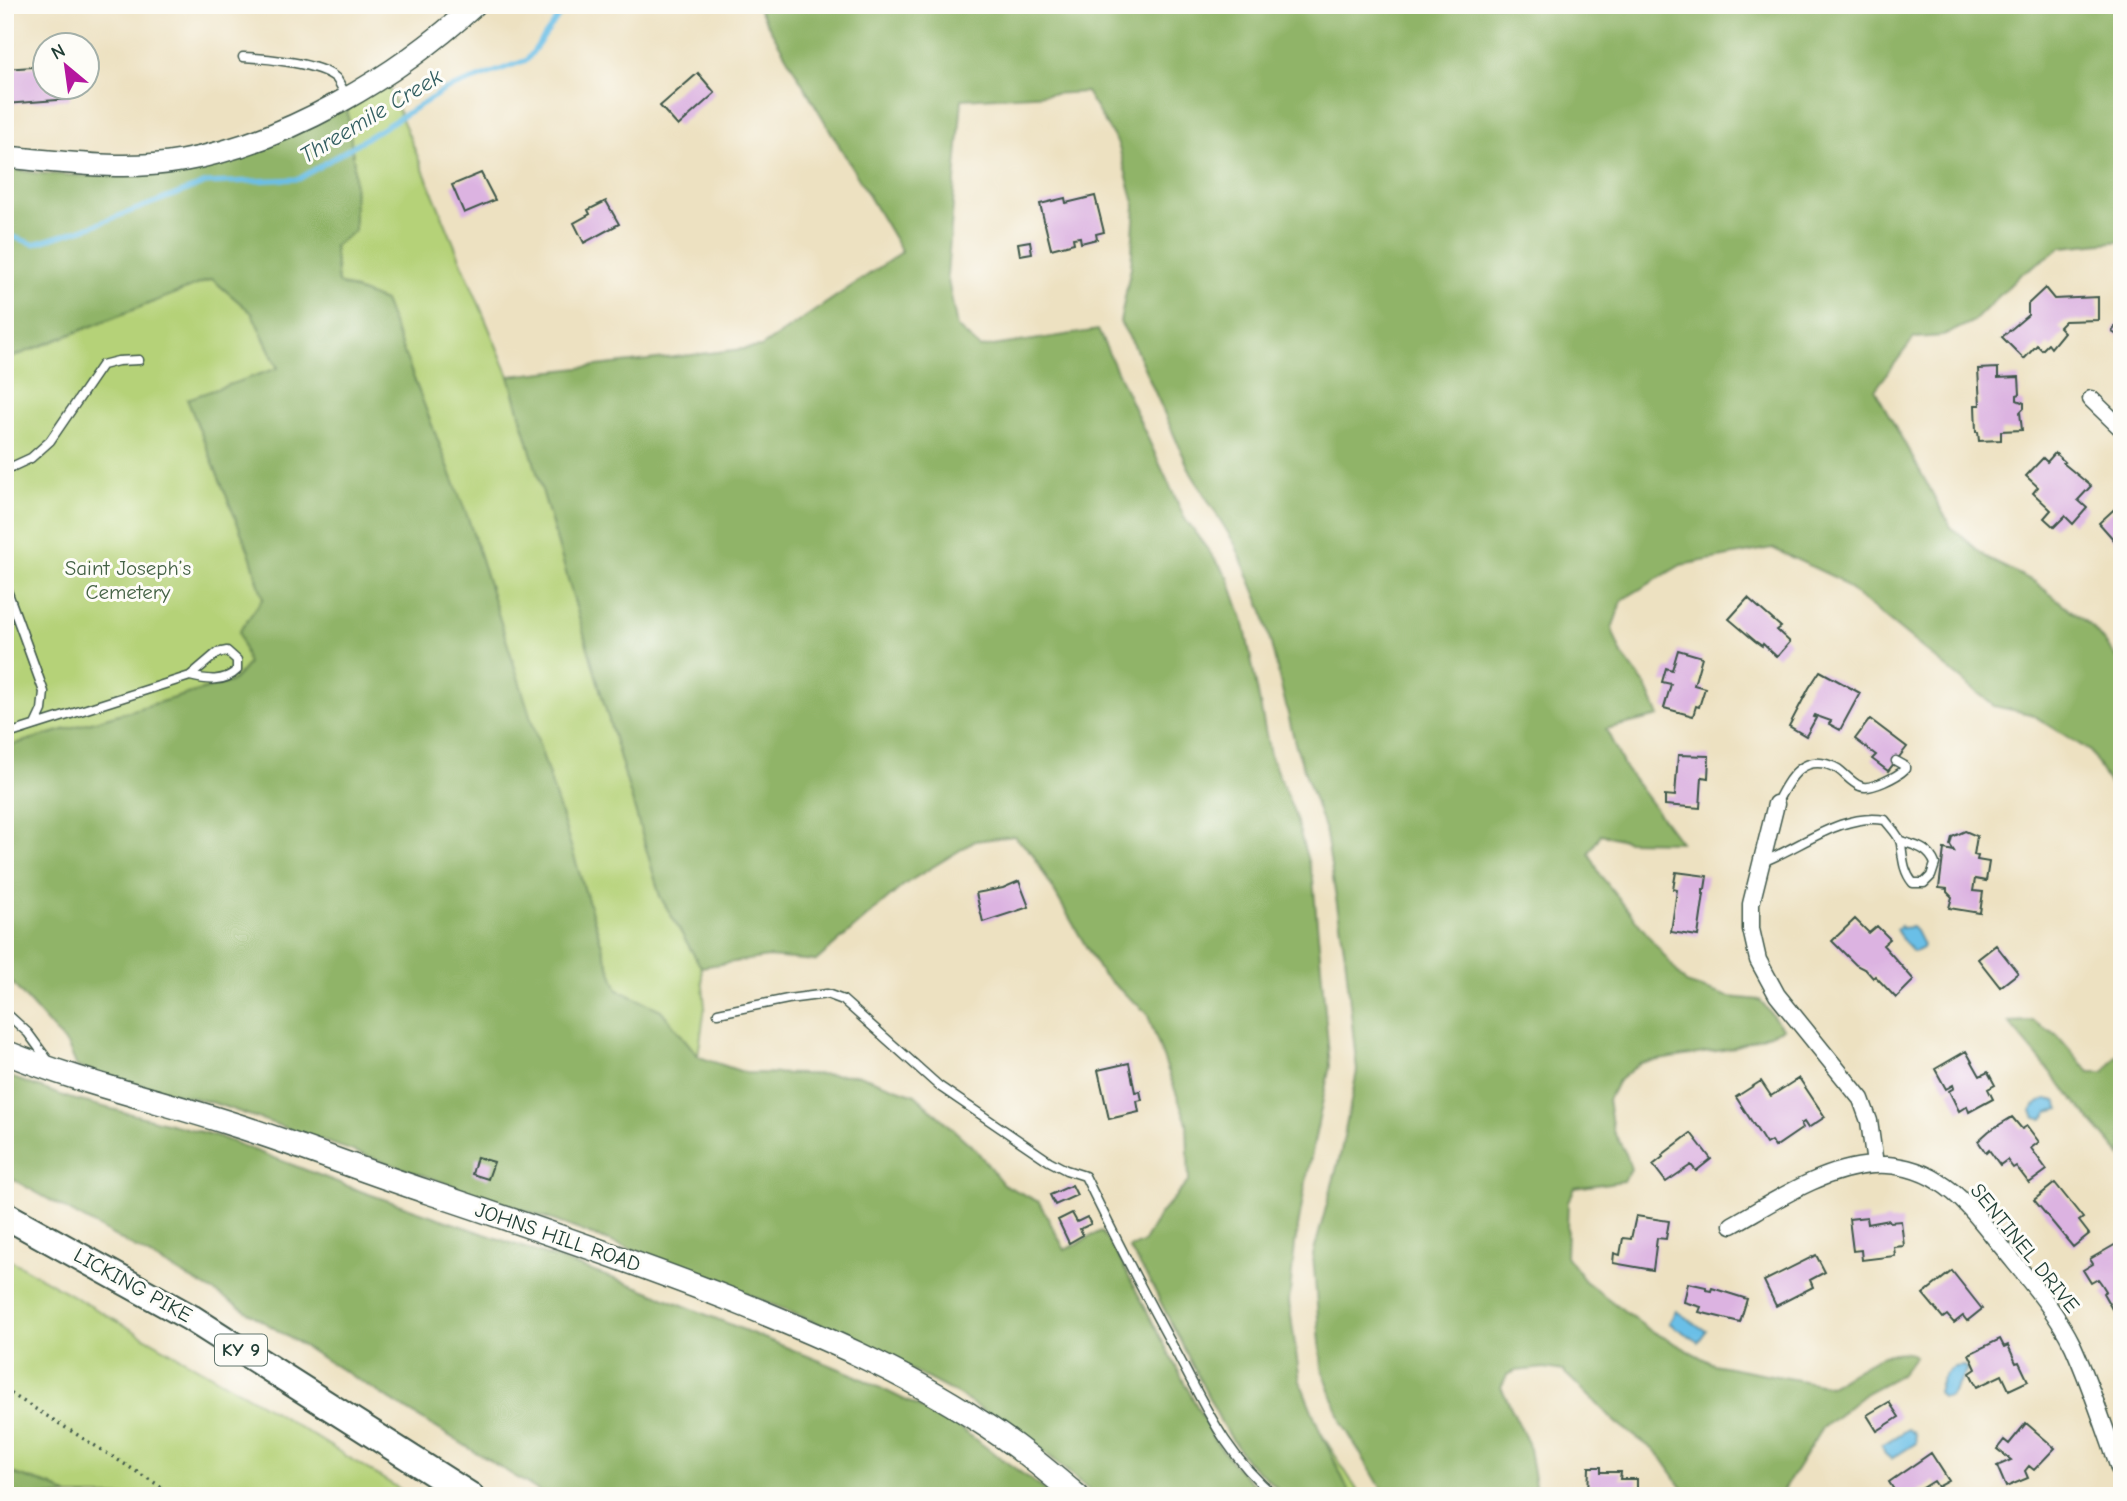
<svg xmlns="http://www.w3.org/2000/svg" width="2127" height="1501" viewBox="0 0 2127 1501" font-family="'Comic Neue',sans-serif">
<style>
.green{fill:#b5d278;stroke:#6a8856;stroke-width:2}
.forest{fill:#90b468;stroke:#58784e;stroke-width:2}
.water{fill:#6bbfe7;stroke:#457e8e;stroke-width:2}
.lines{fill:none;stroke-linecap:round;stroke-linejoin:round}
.stream{stroke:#6bbfe7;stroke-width:5}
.building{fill:#dcb3e1}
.service-casing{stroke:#3e5649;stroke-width:11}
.minor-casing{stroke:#3e5649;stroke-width:19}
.tertiary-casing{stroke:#3e5649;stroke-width:24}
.secondary-casing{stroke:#3e5649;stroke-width:26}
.primary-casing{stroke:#3e5649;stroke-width:30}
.path{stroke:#3e5649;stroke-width:3.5;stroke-dasharray:2 5;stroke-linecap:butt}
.service{stroke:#fff;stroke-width:8}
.minor{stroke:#fff;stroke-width:16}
.tertiary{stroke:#fff;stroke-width:21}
.secondary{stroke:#fff;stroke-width:23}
.primary{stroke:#fff;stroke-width:26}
.labels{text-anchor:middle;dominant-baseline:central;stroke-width:6;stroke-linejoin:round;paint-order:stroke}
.shield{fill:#fdfcf7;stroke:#62766e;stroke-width:2}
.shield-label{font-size:19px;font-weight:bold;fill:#1f3d34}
.park-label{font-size:21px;fill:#446245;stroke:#fdfcf7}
.street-label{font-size:21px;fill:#1f3d34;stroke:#fdfcf7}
.water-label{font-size:23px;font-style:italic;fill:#325e61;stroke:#fdfcf7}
</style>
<rect width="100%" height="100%" fill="#fdfcf7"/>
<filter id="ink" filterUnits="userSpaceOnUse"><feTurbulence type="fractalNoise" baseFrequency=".0143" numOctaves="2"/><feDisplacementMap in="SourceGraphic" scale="14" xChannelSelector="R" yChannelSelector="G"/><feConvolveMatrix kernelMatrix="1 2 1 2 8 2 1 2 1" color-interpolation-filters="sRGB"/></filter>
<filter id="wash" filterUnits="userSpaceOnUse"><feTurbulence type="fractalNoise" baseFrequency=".00686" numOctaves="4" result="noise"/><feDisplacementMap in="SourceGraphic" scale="28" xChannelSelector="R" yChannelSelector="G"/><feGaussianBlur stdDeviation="1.57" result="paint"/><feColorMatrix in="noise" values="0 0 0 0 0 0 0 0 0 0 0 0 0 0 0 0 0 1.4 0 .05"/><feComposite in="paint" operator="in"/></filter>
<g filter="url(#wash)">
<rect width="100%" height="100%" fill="#ede1c1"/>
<!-- green -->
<path class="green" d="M 387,83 L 509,376 L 660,896 L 701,967 L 705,1007 L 698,1056 L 661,1010 L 618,990 L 605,955 L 469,521 L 384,301 L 338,283 L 334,246 L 355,230 L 354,165 L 347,109 Z
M 212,279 L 252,313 L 278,369 L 250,554 L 263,598 L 240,632 L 248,664 L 233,681 L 5,747 L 5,360 Z
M 5,1257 L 265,1406 L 411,1496 L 68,1496 L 52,1486 L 5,1471 Z
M 1321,1433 L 1361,1496 L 1351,1496 Z"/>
<!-- forest -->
<path class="forest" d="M 756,5 L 2122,5 L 2122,241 L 2062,247 L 2020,275 L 1974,321 L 1943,336 L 1914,338 L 1875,390 L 1951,527 L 1988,559 L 2035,582 L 2092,627 L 2122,664 L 2122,806 L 2090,751 L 2031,714 L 1994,706 L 1836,578 L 1772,548 L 1681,565 L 1622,600 L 1612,629 L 1621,653 L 1646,686 L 1659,716 L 1606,729 L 1625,768 L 1680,842 L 1627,841 L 1601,834 L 1589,853 L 1601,876 L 1686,983 L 1729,997 L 1760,1000 L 1783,1029 L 1729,1049 L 1640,1063 L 1617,1082 L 1608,1100 L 1613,1131 L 1626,1154 L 1631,1169 L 1623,1181 L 1575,1188 L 1568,1202 L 1566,1256 L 1585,1281 L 1648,1329 L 1713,1364 L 1830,1386 C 1852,1374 1890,1342 1915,1356 L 1900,1375 L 1866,1393 L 1822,1428 L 1780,1496 L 1688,1496 L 1658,1453 L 1618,1424 L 1563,1371 L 1545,1368 L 1516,1371 L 1507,1375 L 1501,1387 L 1528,1443 L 1537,1496 L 1386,1496 L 1342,1423 L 1322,1368 L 1313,1255 L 1340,1156 L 1357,1071 L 1345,955 L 1326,834 L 1295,743 L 1263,611 L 1235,544 L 1191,473 L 1134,345 L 1120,322 L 1131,267 L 1135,206 L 1118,144 L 1086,92 L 962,99 L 947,275 L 957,327 L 980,348 L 1098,330 L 1185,519 L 1228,577 L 1244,623 L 1270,755 L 1294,812 L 1313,879 L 1330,1066 L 1307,1176 L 1295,1244 L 1289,1302 L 1300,1381 L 1321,1433 L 1351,1496 L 1286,1496 L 1246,1460 L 1222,1424 L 1152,1285 L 1129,1248 L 1143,1243 L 1160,1214 L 1189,1181 L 1187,1123 L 1147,1013 L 1102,974 L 1032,853 L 1014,836 L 975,841 L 905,884 L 816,961 L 768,957 L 701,967 L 660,896 L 509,376 L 761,347 L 902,252 Z
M 347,109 L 354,165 L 355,231 L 334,246 L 338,283 L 384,301 L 469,521 L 605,955 L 618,990 L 661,1010 L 699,1057 L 746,1073 L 859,1075 L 915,1095 L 976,1150 L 1003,1184 L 1039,1202 L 1065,1250 L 1101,1231 L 1118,1256 L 1214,1439 L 1237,1468 L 1265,1496 L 1096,1496 L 1040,1448 L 957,1394 L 847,1336 L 721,1283 L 558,1222 L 214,1103 L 154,1089 L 77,1067 L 68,1046 L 5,975 L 5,747 L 233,681 L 248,664 L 239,632 L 263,598 L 250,554 L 187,399 L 278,368 L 252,313 L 212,279 L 5,360 L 5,168 L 36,173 L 87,176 L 140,173 Z
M 2033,1021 L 2058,1036 L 2089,1072 L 2104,1072 L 2122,1049 L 2122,1157 L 2008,1022 Z
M 5,1075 L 69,1098 L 217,1136 L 363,1192 L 638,1287 L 852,1374 L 954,1424 L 1053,1496 L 547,1496 L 220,1295 L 5,1175 Z
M 5,1471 L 52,1486 L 68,1496 L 5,1496 Z"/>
<!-- water -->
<path class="water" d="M 1901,926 L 1902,928 L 1912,927 L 1916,931 L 1923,945 L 1922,948 L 1914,952 L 1911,950 C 1906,941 1900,938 1896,929 Z
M 2046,1099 L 2056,1101 L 2060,1109 L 2048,1112 L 2043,1119 L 2035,1118 L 2032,1111 L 2034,1106 Z
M 1676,1311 L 1706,1331 L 1698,1342 L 1669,1323 Z
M 1954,1367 L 1964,1366 L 1967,1370 L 1952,1394 L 1948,1397 L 1942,1397 L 1938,1392 C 1941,1380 1944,1373 1954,1367 Z
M 1908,1429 L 1915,1434 L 1916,1443 L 1891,1459 L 1885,1454 L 1882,1445 Z"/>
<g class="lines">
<!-- stream -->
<path class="stream" d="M 5,234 L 34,244 L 92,226 L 206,183 L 299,179 L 445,90 L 527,60 L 567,5"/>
</g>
<g id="blocks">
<!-- building -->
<path class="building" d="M 46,66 L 46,88 L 69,88 L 70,99 L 5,104 L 5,69 Z
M 698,73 L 715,93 L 678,126 L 660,106 Z
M 481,173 L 495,200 L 464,213 L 452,185 Z
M 1095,196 L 1104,232 L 1096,234 L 1097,239 L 1081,243 L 1080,237 L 1073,238 L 1074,243 L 1051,249 L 1040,204 L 1065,198 L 1066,203 Z
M 606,201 L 619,224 L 584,243 L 574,223 L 590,214 L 588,210 Z
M 1030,241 L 1032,253 L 1020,255 L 1018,243 Z
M 2045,288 L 2054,299 L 2098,297 L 2098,320 L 2065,321 L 2059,327 L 2064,332 L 2051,348 L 2048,344 L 2042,350 L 2037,345 L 2024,359 L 2002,337 L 2028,315 L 2028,304 Z
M 2122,316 L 2122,338 L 2112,332 Z
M 1998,368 L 1998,378 L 2019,377 L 2020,394 L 2017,395 L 2017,400 L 2024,403 L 2024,408 L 2020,412 L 2022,430 L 2001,431 L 2001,440 L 1979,441 L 1978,432 L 1976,432 L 1975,405 L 1980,405 L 1978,369 Z
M 2055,453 L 2065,462 L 2063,463 L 2091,486 L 2078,500 L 2087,508 L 2073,524 L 2065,516 L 2054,527 L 2044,518 L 2051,510 L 2033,493 L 2038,487 L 2026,476 L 2043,458 L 2047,462 Z
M 2122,502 L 2122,549 L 2099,523 Z
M 1748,598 L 1781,627 L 1777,630 L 1790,642 L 1777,657 L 1763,644 L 1762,646 L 1755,641 L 1729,619 Z
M 1678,650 L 1702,657 L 1694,685 L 1705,688 L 1699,707 L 1696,706 L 1693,716 L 1664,708 L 1671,684 L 1662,682 L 1666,668 L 1672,670 Z
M 1820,671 L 1860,693 L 1840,730 L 1829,724 L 1831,721 L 1814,715 L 1813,717 L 1816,718 L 1806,736 L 1789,726 L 1809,688 Z
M 1870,719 L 1907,747 L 1888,771 L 1872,759 L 1876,755 L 1855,739 Z
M 1678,755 L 1709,756 L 1708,778 L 1702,777 L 1700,808 L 1665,805 L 1665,795 L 1675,796 Z
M 1965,831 L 1977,836 L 1974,855 L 1978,856 L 1977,860 L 1989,862 L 1986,881 L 1975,879 L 1973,891 L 1983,892 L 1980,913 L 1949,908 L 1952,897 L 1947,892 L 1947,889 L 1939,888 L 1944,849 L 1954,851 L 1950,845 L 1952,837 Z
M 1676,872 L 1707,876 L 1705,889 L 1703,889 L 1703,894 L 1704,894 L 1698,936 L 1671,932 L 1677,890 L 1673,889 Z
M 1019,881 L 1029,907 L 983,922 L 976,893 L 1003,888 Z
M 1855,919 L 1869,933 L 1877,926 L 1890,939 L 1883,945 L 1914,980 L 1896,998 L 1875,976 L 1873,978 L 1866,970 L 1856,965 L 1832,941 Z
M 1996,945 L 2018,973 L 2000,987 L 1978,959 Z
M 1966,1051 L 1980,1076 L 1988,1072 L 1995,1085 L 1988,1089 L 1993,1099 L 1969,1112 L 1967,1106 L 1959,1111 L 1949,1091 L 1954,1088 L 1953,1085 L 1946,1089 L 1935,1069 Z
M 1129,1063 L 1135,1092 L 1140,1091 L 1142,1100 L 1137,1101 L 1139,1112 L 1109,1119 L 1098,1070 Z
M 1799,1078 L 1825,1117 L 1808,1128 L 1804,1122 L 1801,1124 L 1803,1128 L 1775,1147 L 1771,1141 L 1766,1144 L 1736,1097 L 1761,1081 L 1771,1096 Z
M 2012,1117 L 2022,1129 L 2027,1126 L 2039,1142 L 2031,1148 L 2047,1170 L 2029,1183 L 2016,1166 L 2013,1168 L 2007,1160 L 2000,1165 L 1989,1150 L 1986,1153 L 1978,1141 L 1989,1131 Z
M 1691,1133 L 1711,1159 L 1696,1171 L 1691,1165 L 1666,1182 L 1653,1165 L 1663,1157 L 1662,1155 Z
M 477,1157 L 494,1162 L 488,1179 L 472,1174 Z
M 2055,1183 L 2083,1218 L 2079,1221 L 2089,1234 L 2073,1247 L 2034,1200 Z
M 1072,1185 L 1077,1195 L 1055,1205 L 1050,1195 Z
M 1072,1213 L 1077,1222 L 1087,1217 L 1091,1224 L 1080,1229 L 1083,1235 L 1069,1243 L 1058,1220 Z
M 1636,1216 L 1669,1221 L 1666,1239 L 1657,1238 L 1653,1270 L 1613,1263 L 1614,1253 L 1620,1255 L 1623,1238 L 1631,1239 Z
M 1867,1217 L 1868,1224 L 1889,1220 L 1890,1222 L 1901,1221 L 1904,1246 L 1894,1247 L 1895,1256 L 1862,1260 L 1861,1250 L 1853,1251 L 1849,1219 Z
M 2118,1243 L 2122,1250 L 2122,1303 L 2112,1309 L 2103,1293 L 2106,1291 L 2101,1283 L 2098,1279 L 2091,1283 L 2083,1270 L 2093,1264 L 2090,1259 Z
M 1816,1255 L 1825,1272 L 1810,1280 L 1813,1287 L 1776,1306 L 1764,1281 Z
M 1952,1271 L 1982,1309 L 1967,1321 L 1963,1316 L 1954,1323 L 1947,1315 L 1943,1318 L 1923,1294 Z
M 1688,1283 L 1706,1287 L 1706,1290 L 1711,1291 L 1712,1288 L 1747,1299 L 1740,1322 L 1699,1312 L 1701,1307 L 1684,1302 Z
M 2000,1339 L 2004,1347 L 2008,1345 L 2016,1363 L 2019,1362 L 2028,1381 L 2009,1390 L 2002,1375 L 1977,1387 L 1970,1373 L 1976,1369 L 1969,1354 Z
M 1889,1402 L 1899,1417 L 1877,1431 L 1867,1415 Z
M 2026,1423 L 2055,1448 L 2034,1470 L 2029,1466 L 2025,1471 L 2028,1478 L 2006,1487 L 1997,1466 L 2011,1460 L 1997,1449 L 2004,1440 L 2009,1444 Z
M 1931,1453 L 1949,1481 L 1938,1487 L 1934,1481 L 1913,1494 L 1898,1496 L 1889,1482 Z
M 1589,1467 L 1601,1467 L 1601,1472 L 1621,1472 L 1620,1479 L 1637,1479 L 1637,1496 L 1588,1496 Z"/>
</g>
</g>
<g filter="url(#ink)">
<use href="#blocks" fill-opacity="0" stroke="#3e5649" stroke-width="2"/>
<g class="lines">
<!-- service casing -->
<g class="service-casing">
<path id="service" d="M 243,57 C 265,58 319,63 336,78 C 340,83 344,92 347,98
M 5,470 L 31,458 L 50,441 L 102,365 L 118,361 L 139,360
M 5,585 L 44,692 L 42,710 L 35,725
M 227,651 L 237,660 L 237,670 C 224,683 206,680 190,676 L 217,653 Z
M 5,735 L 190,676
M 1776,804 C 1789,778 1804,750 1838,769 C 1845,774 1852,783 1860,786 C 1870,791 1898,776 1905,769 L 1905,766 L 1896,761
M 1762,862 C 1800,848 1842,812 1885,820 C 1890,827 1900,836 1901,844 C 1903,858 1903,871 1913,883 L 1924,883 L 1931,876 L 1935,864 C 1929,848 1916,846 1901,841
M 5,1012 L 28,1033 L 50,1063
M 718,1013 L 788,999 L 827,994 L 843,1000 L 939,1086 L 1049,1161 L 1066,1170 L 1085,1176 C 1114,1235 1144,1294 1176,1352 C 1206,1408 1225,1454 1275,1496"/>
</g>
<!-- minor casing -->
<g class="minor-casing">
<path id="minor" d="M 2091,399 L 2122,429
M 1776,804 L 1751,904 L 1751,929 L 1758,960 L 1777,995 L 1861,1099 L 1869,1121 L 1875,1164
M 1732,1225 C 1775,1201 1823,1168 1873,1165 C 1895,1163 1921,1170 1939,1182 C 1965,1198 1983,1224 2002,1247 C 2027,1278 2055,1309 2073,1346 C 2092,1388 2106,1433 2122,1476"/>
</g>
<!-- tertiary casing -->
<g class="tertiary-casing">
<path id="tertiary" d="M 5,157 C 63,162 124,171 181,161 C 286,143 398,76 475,5"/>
</g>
<!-- secondary casing -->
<g class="secondary-casing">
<path id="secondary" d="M 5,1052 C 78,1082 154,1099 229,1123 C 296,1144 361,1170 428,1192 C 530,1226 632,1261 732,1300 C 817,1334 903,1371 979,1421 C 1014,1443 1045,1469 1077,1496"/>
</g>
<!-- primary casing -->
<g class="primary-casing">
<path id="primary" d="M 5,1215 L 191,1318 L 470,1496"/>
</g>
<!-- path -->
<path class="path" d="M 5,1390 L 176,1496"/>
<!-- service -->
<use href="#service" class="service"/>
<!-- minor -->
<use href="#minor" class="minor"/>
<!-- tertiary -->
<use href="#tertiary" class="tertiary"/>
<!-- secondary -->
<use href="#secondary" class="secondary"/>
<!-- primary -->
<use href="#primary" class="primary"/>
</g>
</g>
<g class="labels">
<!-- shield labels -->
<rect class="shield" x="215" y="1334.5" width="52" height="31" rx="5"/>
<g class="shield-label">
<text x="241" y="1350">KY 9</text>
</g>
<!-- park labels -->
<g class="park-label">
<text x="128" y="568">Saint Joseph’s<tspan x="128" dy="24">Cemetery</tspan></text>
</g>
<!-- street labels -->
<g class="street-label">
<text transform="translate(558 1237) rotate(19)">JOHNS HILL ROAD</text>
<text transform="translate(2025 1248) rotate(51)">SENTINEL DRIVE</text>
<text transform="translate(133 1285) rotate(29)">LICKING PIKE</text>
</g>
<!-- water labels -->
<g class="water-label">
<text transform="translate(371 116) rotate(-31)">Threemile Creek</text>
</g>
</g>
<!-- margin -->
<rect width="2127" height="1501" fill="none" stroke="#fdfcf7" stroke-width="28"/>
<!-- north arrow -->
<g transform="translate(66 66) rotate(331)"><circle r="33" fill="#fdfcf7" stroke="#a4b0a9" stroke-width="2"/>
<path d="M0-5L12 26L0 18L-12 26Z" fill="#b5179e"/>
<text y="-10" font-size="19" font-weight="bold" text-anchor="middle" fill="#1f3d34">N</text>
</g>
</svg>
